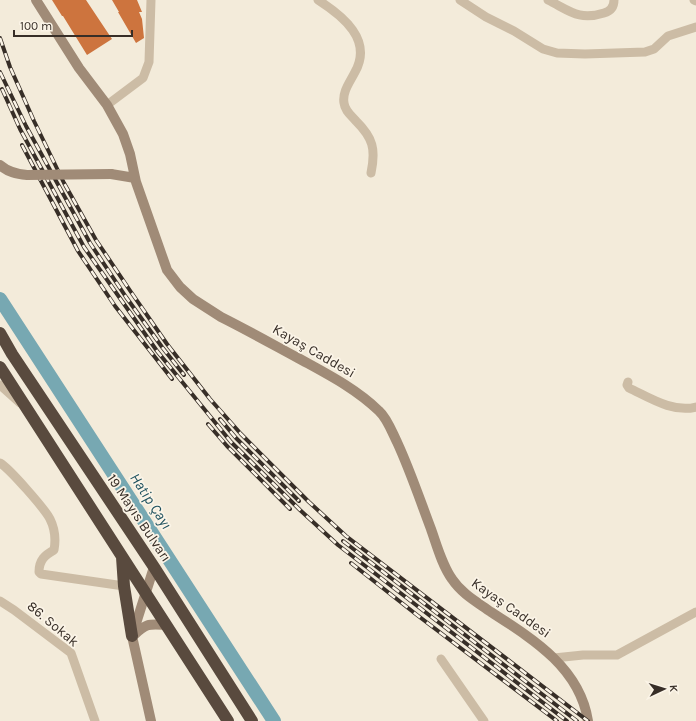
<svg xmlns="http://www.w3.org/2000/svg" width="696" height="721" viewBox="0 0 696 721" font-family="Karla,sans-serif">
<style>
.lines{fill:none;stroke-linecap:round;stroke-linejoin:round}
.river{stroke:#77a8b2;stroke-width:14}
.building{fill:#cd743e}
.street{stroke:#ccbca5;stroke-width:9}
.secondary{stroke:#a08b77;stroke-width:10}
.highway{stroke:#594a3e;stroke-width:12}
.rail-casing{stroke:#372e27;stroke-width:4}
.rail{stroke:#fbf4e7;stroke-width:2.5;stroke-dasharray:8;stroke-linecap:butt}
.secondary-bridge{stroke:#a08b77;stroke-width:10}
.labels{text-anchor:middle;dominant-baseline:central;stroke-width:3.5;stroke-linejoin:round;paint-order:stroke}
.street-label{font-size:14px;fill:#372e27;stroke:#fbf4e7}
.water-label{font-size:15px;font-style:italic;fill:#1a4e5c;stroke:#fbf4e7}
</style>
<rect width="100%" height="100%" fill="#f3ebda"/>
<g class="lines">
<!-- river -->
<path class="river" d="M 0,299 L 274,721"/>
</g>
<!-- building -->
<path class="building" d="M 52,0 L 86,0 L 112,39 L 87,55 L 63,16 L 62,16 Z
M 112,0 L 137,0 L 142,12 L 139,12 L 142,19 L 144,38 L 136,43 L 118,12 L 119,12 Z"/>
<g class="lines">
<!-- street -->
<path class="street" d="M 318,0 C 343,16 373,40 355,72 C 350,82 342,92 344,103 C 345,111 351,115 356,121 C 373,138 376,149 371,173
M 460,0 L 486,17 L 514,31 L 543,49 L 557,53 L 585,54 L 645,52 L 654,49 L 668,36 L 696,27
M 548,0 C 570,11 579,21 604,13 C 611,11 614,7 614,0
M 694,0 L 696,1
M 107,105 L 143,78 L 149,62 L 151,0
M 628,382 L 627,385 L 629,388 C 650,398 673,413 696,407
M 0,385 L 20,403
M 0,463 C 9,468 45,509 50,519 C 55,529 56,539 54,550 C 45,555 39,560 39,572 L 41,574 L 124,586
M 0,601 L 14,610 L 71,653 L 95,721
M 554,658 L 583,655 L 617,655 L 696,612
M 441,659 L 484,721"/>
<!-- secondary -->
<path class="secondary" d="M 36,0 L 79,68 L 107,105 L 123,134 L 130,154 L 136,182 L 167,270 L 180,287 L 193,299 L 221,317 C 247,330 272,344 298,358 C 327,374 355,388 379,411 C 387,418 392,432 397,442 C 410,470 420,500 431,529 C 437,546 442,565 452,579 C 462,594 477,602 491,612 C 533,639 580,668 588,721
M 111,174 L 135,178
M 134,635 C 147,623 149,624 166,625
M 132,636 L 151,721
M 132,636 L 154,567"/>
<!-- highway -->
<path class="highway" d="M 0,333 L 12,354 L 154,567 L 252,721
M 0,367 L 228,721
M 122,557 L 124,586 L 132,636"/>
<!-- rail casing -->
<g class="rail-casing">
<path id="rail" d="M 0,38 L 10,67 L 34,121 L 64,183 L 96,240 L 131,292 L 167,344 L 210,399 L 241,434 L 309,502 L 346,536 L 588,721
M 0,72 L 26,126 L 90,243 L 126,297 L 162,347 L 184,375
M 2,89 L 20,129 L 84,247 L 157,351 L 231,442 L 300,510 L 338,545 L 567,721
M 22,145 L 78,251 L 115,306 L 172,379
M 220,419 L 236,438 L 299,501
M 208,424 L 227,446 L 290,509
M 343,541 L 577,721
M 351,563 L 417,615 L 557,721"/>
</g>
<!-- rail -->
<use href="#rail" class="rail"/>
<!-- secondary-bridge -->
<path class="secondary-bridge" d="M 0,165 C 8,172 16,174 27,175 L 111,174"/>
</g>
<g class="labels">
<!-- street labels -->
<g class="street-label">
<text transform="translate(314 351) rotate(30)">Kayaş Caddesi</text>
<text transform="translate(139 518) rotate(56)">19 Mayıs Bulvarı</text>
<text transform="translate(511 608) rotate(35)">Kayaş Caddesi</text>
<text transform="translate(53 624) rotate(40)">86. Sokak</text>
</g>
<!-- water labels -->
<g class="water-label">
<text transform="translate(151 501) rotate(57)">Hatip Çayı</text>
</g>
</g>
<!-- north arrow -->
<g transform="translate(664 689) rotate(86)" stroke="#fbf4e7" stroke-width="3" paint-order="stroke">
<path d="M0-3L7 15L0 10L-7 15Z" fill="#372e27"/>
<text y="-6" font-size="11" font-weight="bold" text-anchor="middle" fill="#372e27">K</text>
</g>
<!-- scale -->
<path d="M14 30v6h118v-6" fill="none" stroke="#372e27" stroke-width="2"/>
<text x="20" y="30" font-size="12" fill="#372e27" stroke="#fbf4e7" stroke-width="3" paint-order="stroke">100 m</text>
</svg>
